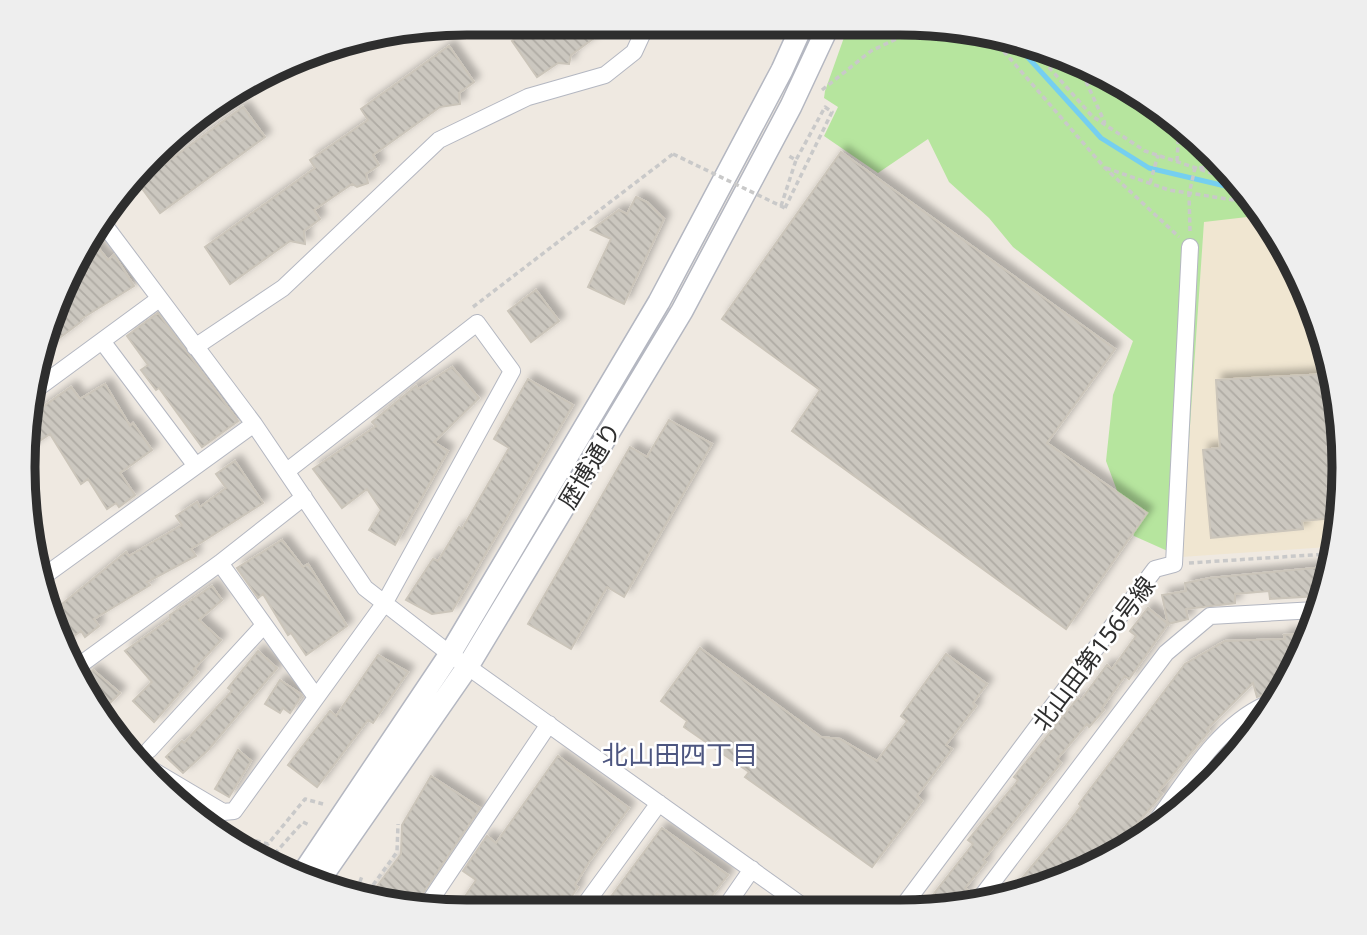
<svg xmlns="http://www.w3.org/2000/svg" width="1367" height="935" viewBox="0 0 1367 935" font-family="'Noto Sans','Noto Sans JP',sans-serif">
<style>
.education{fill:#f0e6d1}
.grass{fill:#b6e59e}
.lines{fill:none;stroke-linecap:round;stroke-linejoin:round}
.stream{stroke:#75cff0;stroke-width:5}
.building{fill:url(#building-back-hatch);stroke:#cbc5ba;stroke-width:2;filter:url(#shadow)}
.street-casing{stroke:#b4b7c1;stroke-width:18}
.secondary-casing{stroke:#b4b7c1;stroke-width:24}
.path{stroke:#c9c9c9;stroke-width:3.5;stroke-dasharray:5 3.5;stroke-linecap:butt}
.street{stroke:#fff;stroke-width:16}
.secondary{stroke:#fff;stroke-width:21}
.path-bridge{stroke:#c9c9c9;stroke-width:3.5;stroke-dasharray:5 3.5;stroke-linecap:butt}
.labels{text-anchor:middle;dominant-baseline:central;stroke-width:5;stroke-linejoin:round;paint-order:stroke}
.street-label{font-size:24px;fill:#2e2e2e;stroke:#fff}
.neighbourhood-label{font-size:26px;fill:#4d5680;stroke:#fff}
.rim{fill:none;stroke:#2e2e2e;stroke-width:9}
</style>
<defs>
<pattern id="building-back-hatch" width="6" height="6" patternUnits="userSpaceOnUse" patternTransform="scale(1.75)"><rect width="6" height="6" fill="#cbc7bf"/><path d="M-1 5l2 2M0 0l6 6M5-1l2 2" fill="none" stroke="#afaba4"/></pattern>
<filter id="shadow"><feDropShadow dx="6" dy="-6" stdDeviation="3.5" flood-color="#0004"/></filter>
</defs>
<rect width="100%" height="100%" fill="#efe9e1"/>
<!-- education -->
<path class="education" d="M 1256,216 L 1311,298 L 1344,468 L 1328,547 L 1181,557 L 1204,221 Z"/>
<!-- grass -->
<path class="grass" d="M 847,29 L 986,31 L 1122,82 L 1214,153 L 1256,216 L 1204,222 L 1181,557 L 1134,536 L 1106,461 L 1113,395 L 1133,341 L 1013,247 L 989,218 L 949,182 L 928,139 L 878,173 L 824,136 L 838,107 L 824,98 L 825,91 Z"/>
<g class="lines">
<!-- stream -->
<path class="stream" d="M 1014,42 L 1101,138 L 1149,168 L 1238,189"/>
</g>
<!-- building -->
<path class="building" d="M 536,24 L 564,24 L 612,25 L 571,55 L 569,64 L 558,63 L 537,77 L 512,41 Z
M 449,46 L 474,82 L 459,93 L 460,104 L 440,107 L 373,155 L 379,165 L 366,174 L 368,183 L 357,187 L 352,184 L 314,210 L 320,219 L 304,231 L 305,244 L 290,241 L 230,284 L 205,247 L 315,168 L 310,160 L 368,120 L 361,109 Z
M 243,107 L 265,137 L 160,213 L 138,183 Z
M 841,152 L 1115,349 L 1047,443 L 1147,513 L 1066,629 L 792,431 L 820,390 L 722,319 Z
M 636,197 L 647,202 L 664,219 L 624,304 L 588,287 L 611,239 L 591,230 L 619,210 L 627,214 Z
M 92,240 L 108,260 L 114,255 L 134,286 L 81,319 L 82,321 L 42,351 L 53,310 L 74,295 L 66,282 Z
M 536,290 L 559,321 L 531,342 L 508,311 Z
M 158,313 L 238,421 L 202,447 L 159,388 L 156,390 L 141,370 L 148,365 L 127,336 Z
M 452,367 L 479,398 L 434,442 L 448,451 L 395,545 L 369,530 L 381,510 L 367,489 L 342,508 L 313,469 L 376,426 L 372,422 L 416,386 L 418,389 Z
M 1326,374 L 1344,468 L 1334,518 L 1302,521 L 1303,529 L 1211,538 L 1203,450 L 1220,448 L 1216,380 Z
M 528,379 L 573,405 L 452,611 L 432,614 L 406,600 L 433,559 L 438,561 L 459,527 L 462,529 L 509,448 L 494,439 Z
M 105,384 L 130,426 L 133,423 L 152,450 L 120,473 L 135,495 L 119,507 L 116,503 L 107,509 L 88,479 L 81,484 L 50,434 L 28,449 L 27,418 L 71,387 L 80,399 Z
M 669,420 L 712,444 L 624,597 L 607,587 L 571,649 L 528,624 L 630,447 L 647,457 Z
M 235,461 L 263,503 L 191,549 L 196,556 L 147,582 L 150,585 L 94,619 L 99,626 L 85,637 L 81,631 L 62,645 L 52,616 L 64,608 L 62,604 L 126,552 L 129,556 L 182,525 L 176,516 L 197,502 L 200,507 L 226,488 L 216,474 Z
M 282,540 L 303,567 L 308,564 L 347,626 L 306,655 L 291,633 L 288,635 L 263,594 L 258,598 L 237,568 Z
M 1324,567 L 1319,596 L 1270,599 L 1269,591 L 1235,594 L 1235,603 L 1186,609 L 1188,619 L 1168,624 L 1129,679 L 1125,676 L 1102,708 L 1104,710 L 1089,727 L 1087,724 L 1057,759 L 1061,763 L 983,860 L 986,862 L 965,888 L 968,890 L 957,904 L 925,905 L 973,844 L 968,840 L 1013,787 L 1018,780 L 1014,777 L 1078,698 L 1081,700 L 1107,665 L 1112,669 L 1136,636 L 1130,631 L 1148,608 L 1168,624 L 1162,595 L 1186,591 L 1185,583 L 1210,578 Z
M 212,586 L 222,600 L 199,620 L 221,640 L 194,669 L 198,672 L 154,722 L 133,701 L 152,682 L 125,651 L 170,619 L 170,615 Z
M 1311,633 L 1275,691 L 1257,697 L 1253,683 L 1207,729 L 1209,731 L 1159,791 L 1162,794 L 1108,858 L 1097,866 L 1077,873 L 1065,863 L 1048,883 L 1007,896 L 1064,828 L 1081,806 L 1079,804 L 1185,664 L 1225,641 L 1285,639 L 1284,635 Z
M 700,648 L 821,737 L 840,739 L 877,761 L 907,721 L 901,716 L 946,654 L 987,684 L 973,703 L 976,706 L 946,745 L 952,749 L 917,796 L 922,801 L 872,867 L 745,777 L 749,772 L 684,727 L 687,721 L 661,701 Z
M 258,651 L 277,668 L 208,750 L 183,773 L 166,757 L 182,741 L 184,743 L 232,691 L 228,688 Z
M 378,655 L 408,672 L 373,723 L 368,720 L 317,787 L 288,765 L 330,711 L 336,716 Z
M 93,670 L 120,693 L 106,707 L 82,681 Z
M 280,680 L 302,695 L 290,713 L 283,708 L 280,713 L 265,704 Z
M 238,750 L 251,761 L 229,797 L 215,789 Z
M 558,756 L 629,808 L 589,862 L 575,885 L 578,887 L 569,900 L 562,895 L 551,911 L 456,910 L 476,880 L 463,871 L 487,836 L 496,843 Z
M 431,776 L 480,808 L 417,902 L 372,893 L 401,854 L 402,825 Z
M 662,828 L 728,875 L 702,908 L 677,909 L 657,894 L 646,909 L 618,910 L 607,902 Z"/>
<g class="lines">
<!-- street casing -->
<g class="street-casing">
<path id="street" d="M 103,223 L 254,424 L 365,588 L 450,654 L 804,907
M 102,341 L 196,466
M 195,347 L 283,288 L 439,140 L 528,97 L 605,75 L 634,52 L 646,26
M 31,393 L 159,299
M 220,563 L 316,697
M 40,579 L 254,424
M 73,670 L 220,563 L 304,497
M 149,750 L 264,625
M 149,768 L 223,812 L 234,811 L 384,604 L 512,371 L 477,323 L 287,471
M 1152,827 C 1184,785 1216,727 1265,705
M 428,904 L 549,724
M 976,904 L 1166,653 L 1210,616 L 1316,610
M 904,905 L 1155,569 L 1174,564 L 1190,247
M 725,908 L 752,869
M 581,910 L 659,803"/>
</g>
<!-- secondary casing -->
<g class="secondary-casing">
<path id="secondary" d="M 299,879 L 450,654 L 659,302 L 782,70 L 801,28
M 318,882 L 468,666 L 682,311 L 791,106 L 827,29"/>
</g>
<!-- path -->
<path class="path" d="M 987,32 L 1104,167 L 1179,237
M 1032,48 L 1092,116 L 1145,151 L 1232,180
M 1005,53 L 1016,42
M 1079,66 L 1105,123
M 822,90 L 871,51 L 915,30
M 1177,161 L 1179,126
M 1106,168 L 1169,190 L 1247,202
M 1150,183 L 1158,155
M 781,206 L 796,160
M 785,208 L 832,112 L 825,107 L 796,160 L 787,155
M 1190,231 L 1189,194 L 1195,168 L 1223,166
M 473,307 L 673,154
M 1189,563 L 1327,554
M 231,834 L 268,844 L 305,799 L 323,804
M 269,860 L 303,822 L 309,825
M 357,890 L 362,876
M 368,892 L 397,852 L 398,824"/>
<!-- street -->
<use href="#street" class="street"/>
<!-- secondary -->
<use href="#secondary" class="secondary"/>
<!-- path-bridge -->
<path class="path-bridge" d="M 673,154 L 785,208"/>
</g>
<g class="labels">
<!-- street labels -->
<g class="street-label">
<text transform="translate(589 465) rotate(-59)">歴博通り</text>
<text transform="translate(1093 653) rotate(-53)">北山田第156号線</text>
</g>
<!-- neighbourhood labels -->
<g class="neighbourhood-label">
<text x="680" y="754">北山田四丁目</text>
</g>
</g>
<!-- crop -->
<path d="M0 0H1367V935H0ZM467 35H900A432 432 0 0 1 1332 467V468A432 432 0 0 1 900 900H467A432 432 0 0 1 35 468V467A432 432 0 0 1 467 35Z" fill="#eee" fill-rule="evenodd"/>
<path class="rim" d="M467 35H900A432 432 0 0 1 1332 467V468A432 432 0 0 1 900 900H467A432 432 0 0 1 35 468V467A432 432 0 0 1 467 35Z"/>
</svg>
